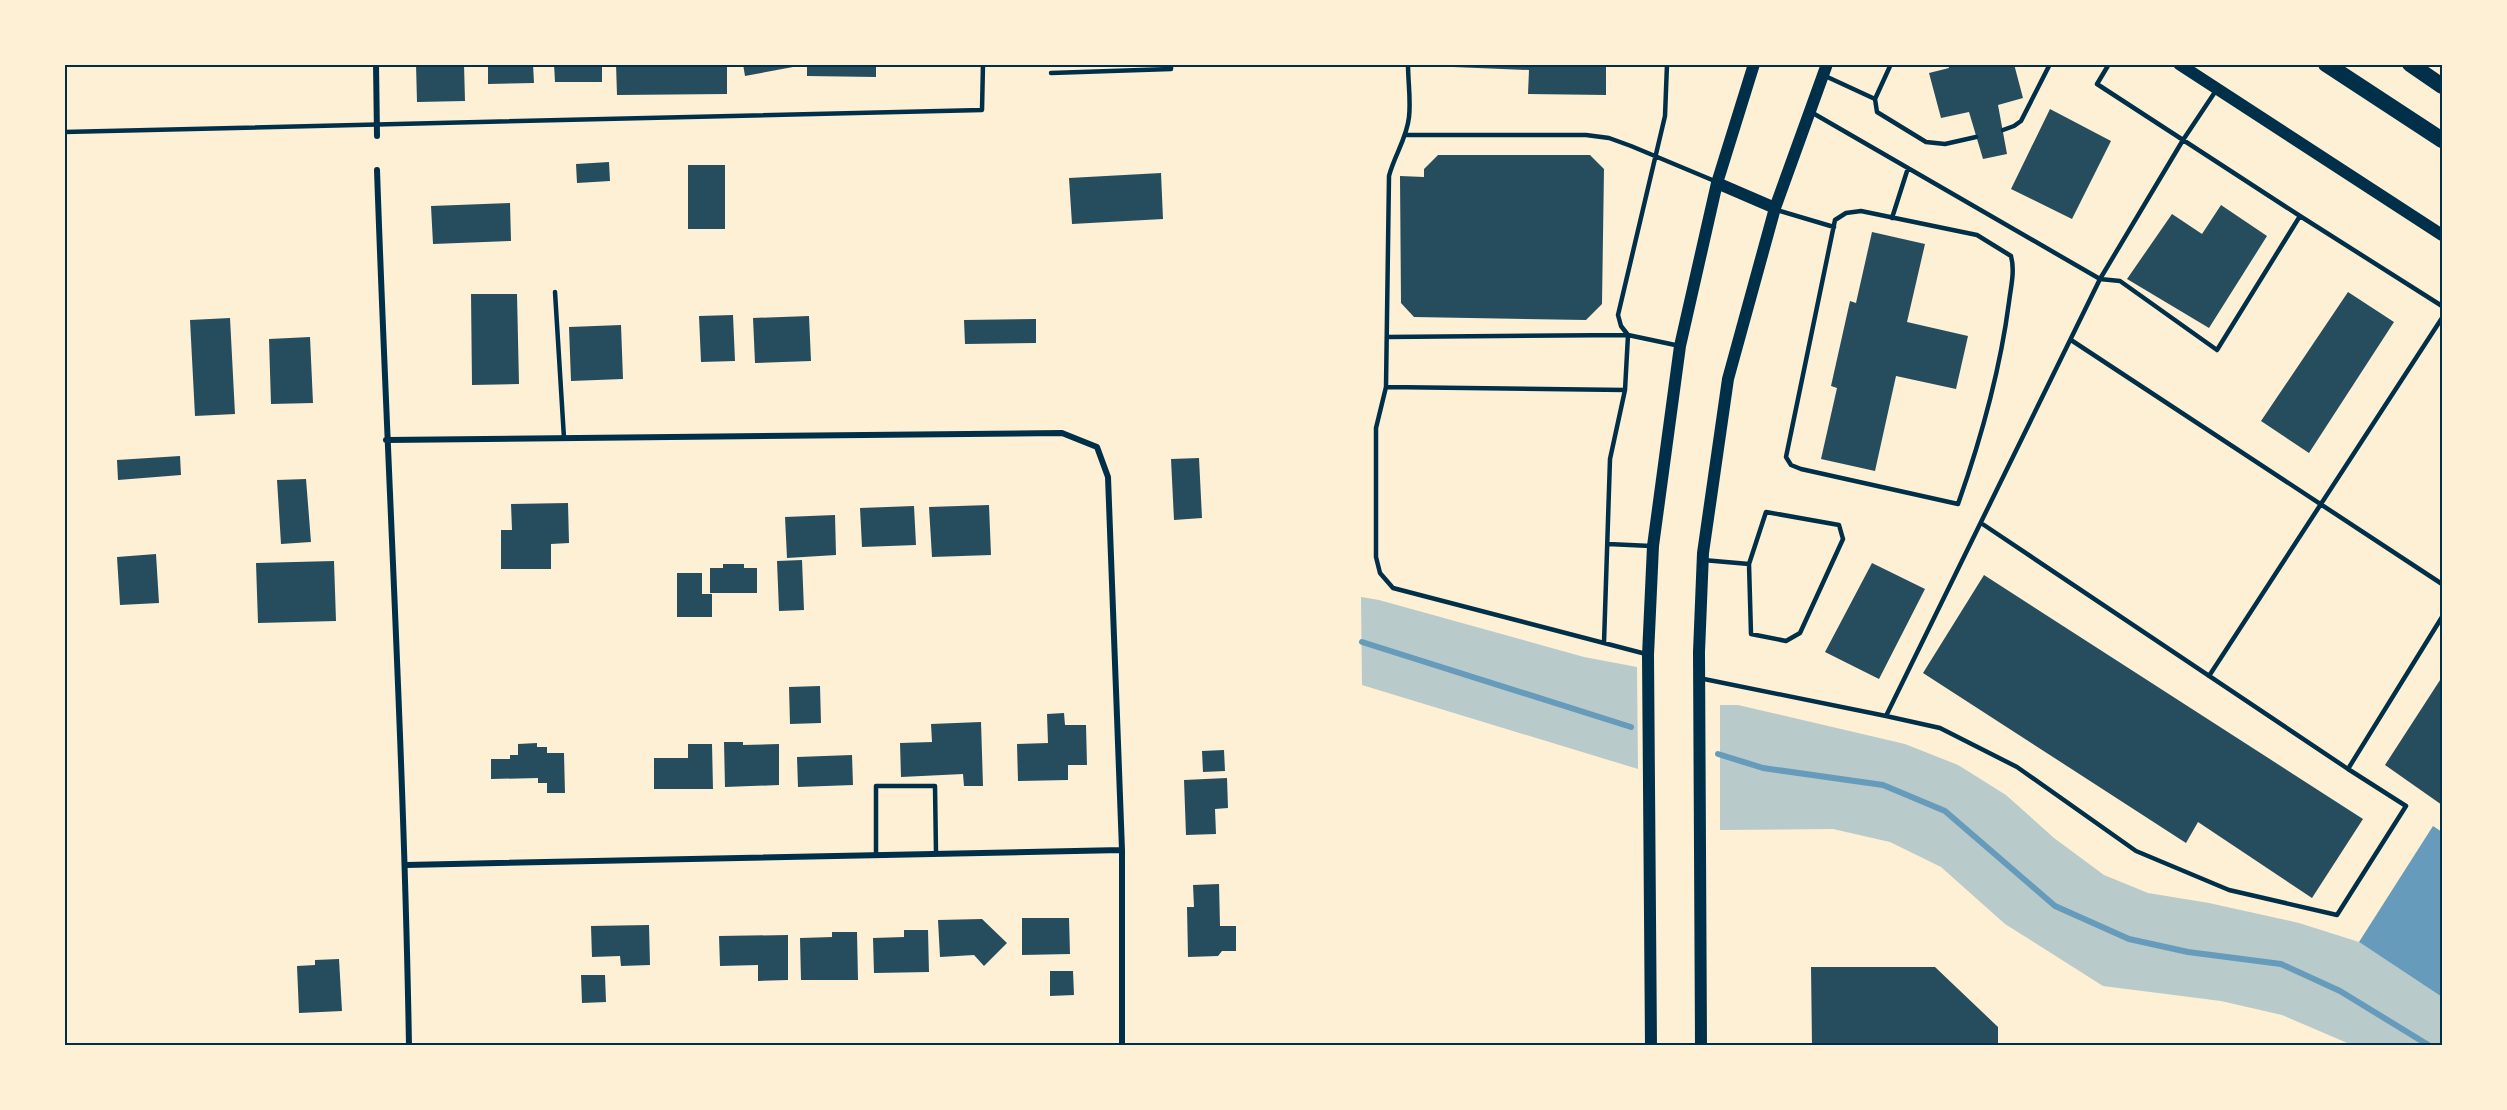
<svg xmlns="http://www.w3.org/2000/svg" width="2507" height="1110" viewBox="0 0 2507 1110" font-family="Raleway,sans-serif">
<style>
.green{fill:#b9caca}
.water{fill:#669bbc}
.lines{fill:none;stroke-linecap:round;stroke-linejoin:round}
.stream{stroke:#669bbc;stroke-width:6}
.building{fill:#264d5e}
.service{stroke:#003049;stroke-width:4.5}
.minor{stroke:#003049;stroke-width:6}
.secondary{stroke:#003049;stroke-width:12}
.motorway{stroke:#003049;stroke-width:16}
.neatline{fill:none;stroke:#003049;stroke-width:2}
</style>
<rect width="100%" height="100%" fill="#fdf0d5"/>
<!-- green -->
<path class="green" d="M 1361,597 L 1379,600 L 1584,657 L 1637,667 L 1638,769 L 1362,685 Z
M 1720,705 L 1738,705 L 1905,744 L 1958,765 L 2006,795 L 2054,838 L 2104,875 L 2148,893 L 2209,903 L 2299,923 L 2359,942 L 2442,997 L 2442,1045 L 2352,1045 L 2282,1015 L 2221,1001 L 2103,986 L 2005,924 L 1941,867 L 1890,842 L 1833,829 L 1720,830 Z"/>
<!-- water -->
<path class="water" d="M 2433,826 L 2442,832 L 2442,997 L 2359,942 Z"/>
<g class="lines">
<!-- stream -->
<path class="stream" d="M 1362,642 L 1631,727
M 1718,754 L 1763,768 L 1883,785 L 1945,811 L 2055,906 L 2129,939 L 2188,952 L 2281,964 L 2340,991 L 2430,1046"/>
</g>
<!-- building -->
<path class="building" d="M 416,64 L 464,64 L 465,101 L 417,102 Z
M 488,64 L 533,64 L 534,83 L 488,84 Z
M 554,64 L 602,64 L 602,82 L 555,82 Z
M 616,64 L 727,64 L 727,94 L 617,95 Z
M 743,64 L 793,64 L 793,67 L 745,76 Z
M 807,64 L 876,64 L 876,77 L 807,76 Z
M 1453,64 L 1606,64 L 1606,95 L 1528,94 L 1529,70 L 1453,67 Z
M 1948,64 L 2014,64 L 2023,98 L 1998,105 L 2007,154 L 1983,159 L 1969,112 L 1941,118 L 1929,73 L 1949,68 Z
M 2050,109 L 2111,141 L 2072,219 L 2011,189 Z
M 1438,155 L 1590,155 L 1604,169 L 1602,304 L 1586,320 L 1414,317 L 1401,303 L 1400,176 L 1424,177 L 1424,169 Z
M 609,162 L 610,181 L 577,183 L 576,164 Z
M 688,165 L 725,165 L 725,229 L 688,229 Z
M 1161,173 L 1163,219 L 1072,224 L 1069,178 Z
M 510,203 L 511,241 L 433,244 L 431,206 Z
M 2221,205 L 2267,236 L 2209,328 L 2127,279 L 2172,214 L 2202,234 Z
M 1872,232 L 1925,244 L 1907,322 L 1968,336 L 1956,389 L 1896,376 L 1875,471 L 1821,459 L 1837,388 L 1831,386 L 1850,301 L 1856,303 Z
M 2348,292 L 2394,322 L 2309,453 L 2261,421 Z
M 471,294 L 517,294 L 519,384 L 472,385 Z
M 733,315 L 735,361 L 701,362 L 699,316 Z
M 809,316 L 811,361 L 755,363 L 753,318 Z
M 230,318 L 235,414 L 195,416 L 190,320 Z
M 1036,319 L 1036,343 L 965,344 L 964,320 Z
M 621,325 L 623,379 L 571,381 L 569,327 Z
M 310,337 L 313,403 L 271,404 L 269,339 Z
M 180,456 L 181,475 L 118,480 L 117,460 Z
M 1199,458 L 1202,518 L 1174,520 L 1171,459 Z
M 306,479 L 311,542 L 281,544 L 277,480 Z
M 568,503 L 569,543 L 551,544 L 551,569 L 501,569 L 501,530 L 512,530 L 511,504 Z
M 989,505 L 991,555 L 932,557 L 929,507 Z
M 914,506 L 916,545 L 862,547 L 860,508 Z
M 835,515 L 836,555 L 787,558 L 785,517 Z
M 156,554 L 159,603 L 120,605 L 117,557 Z
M 802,560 L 804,610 L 779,611 L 777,561 Z
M 334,561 L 336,621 L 258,623 L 256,563 Z
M 1872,563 L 1925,589 L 1879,679 L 1825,652 Z
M 723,564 L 744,564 L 744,568 L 757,568 L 757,593 L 710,593 L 710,568 L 723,568 Z
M 677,573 L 702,573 L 702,594 L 712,594 L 712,617 L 677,617 Z
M 1984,575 L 2363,819 L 2312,898 L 2198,822 L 2186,843 L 1923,673 Z
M 2442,677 L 2442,805 L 2385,765 Z
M 820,686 L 821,723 L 790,724 L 789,687 Z
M 1064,713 L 1065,725 L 1086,725 L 1087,765 L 1068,765 L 1068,780 L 1018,781 L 1017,744 L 1048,743 L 1047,714 Z
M 981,722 L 983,786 L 964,786 L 963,774 L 901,777 L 900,743 L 932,742 L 931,724 Z
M 724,742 L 743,742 L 743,745 L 779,744 L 779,785 L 725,787 Z
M 537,743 L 537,747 L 547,747 L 547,753 L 564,753 L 565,793 L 547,793 L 547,783 L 538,783 L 538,778 L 491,779 L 491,759 L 510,759 L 510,755 L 518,755 L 518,744 Z
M 688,744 L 712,744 L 713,789 L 654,789 L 654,758 L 688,758 Z
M 1224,750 L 1225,771 L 1203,772 L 1202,751 Z
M 852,755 L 853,785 L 798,787 L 797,757 Z
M 1227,778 L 1228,808 L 1215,809 L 1216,834 L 1186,835 L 1184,780 Z
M 1219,884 L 1220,926 L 1236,926 L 1236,951 L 1222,951 L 1218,956 L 1188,957 L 1187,907 L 1194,907 L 1193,885 Z
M 1022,918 L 1069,918 L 1070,954 L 1022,955 Z
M 982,919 L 1007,943 L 984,966 L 974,955 L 940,957 L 938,920 Z
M 649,925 L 650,965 L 621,966 L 620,956 L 592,957 L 591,926 Z
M 904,930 L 928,930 L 929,972 L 874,973 L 873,938 L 904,937 Z
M 832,932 L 857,932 L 858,980 L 801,980 L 800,938 L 832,937 Z
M 788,935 L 788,980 L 758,981 L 758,965 L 720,966 L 719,936 Z
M 339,959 L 342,1011 L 299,1013 L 297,966 L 315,965 L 315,960 Z
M 1811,967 L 1935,967 L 1998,1027 L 1998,1046 L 1812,1046 Z
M 1050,971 L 1073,971 L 1074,995 L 1050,996 Z
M 581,975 L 605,975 L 606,1002 L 582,1003 Z"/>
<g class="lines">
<!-- service -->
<path class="service" d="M 1408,64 C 1408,82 1411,100 1409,117 C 1407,138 1394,156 1389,176 L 1386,387 L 1376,428 L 1376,557 L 1380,573 L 1393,588 L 1646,654
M 1891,64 L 1875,99 L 1877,112 L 1926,142 L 1945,144 L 1976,137
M 1051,73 L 1171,69 L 1171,64
M 1823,75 L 1875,99
M 1811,112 L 2100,279 L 2120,281 L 2217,350 L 2300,216 L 2097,84 L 2109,64
M 2003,130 L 2014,126 L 2021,121 L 2050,64
M 64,132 L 982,110 L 983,64
M 1405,135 L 1586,135 L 1609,138 L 1631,146 L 1717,182
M 1777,210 L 1834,227
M 1861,211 L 1977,235 L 2011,256 C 2015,271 2011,286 2009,302 C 2000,371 1981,439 1958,504 L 1801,469 L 1791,465 L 1786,457 L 1835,220 L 1846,213 Z
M 2300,216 L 2442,306
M 1892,218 L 1908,168
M 555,292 L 564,438
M 1387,337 L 1628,335 L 1680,346
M 2071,340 L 2442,584
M 1386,387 L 1625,390
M 1981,523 L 2348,769 L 2442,617
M 1608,544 L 1651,546
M 1703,560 L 1749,564 L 1766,512 L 1839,525 L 1843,539 L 1800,633 L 1786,641 L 1751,634 L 1749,564
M 1604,643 L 1610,459 L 1625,390 L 1628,335 L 1621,326 L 1618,315 L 1665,116 L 1667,64
M 2209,676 L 2442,318
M 1699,678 L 1886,716 L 2100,279 L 2183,140 L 2217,89
M 1886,716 L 1940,728 L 2017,767 L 2136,851 L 2229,890 L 2337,915 L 2406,806 L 2348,769
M 876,855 L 876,786 L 935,786 L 936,853"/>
<!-- minor -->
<path class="minor" d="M 376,64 L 377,136
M 377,170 C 387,462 404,754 409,1046
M 386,440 L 1062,433 L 1097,447 L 1108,477 L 1122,850 L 1122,1046
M 406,865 L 1122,850"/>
<!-- secondary -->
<path class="secondary" d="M 2179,64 L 2442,235
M 1717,183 L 1775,208
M 1651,1046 L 1648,655 L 1653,546 L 1680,346 L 1717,183 L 1754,64
M 1701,1046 L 1699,652 L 1703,553 L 1728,379 L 1775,208 L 1827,64"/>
<!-- motorway -->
<path class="motorway" d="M 2326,64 L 2442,140
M 2410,64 L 2442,86"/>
</g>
<!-- border -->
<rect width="2507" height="1110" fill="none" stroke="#fdf0d5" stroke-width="132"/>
<rect x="66" y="66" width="2375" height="978" class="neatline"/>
</svg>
